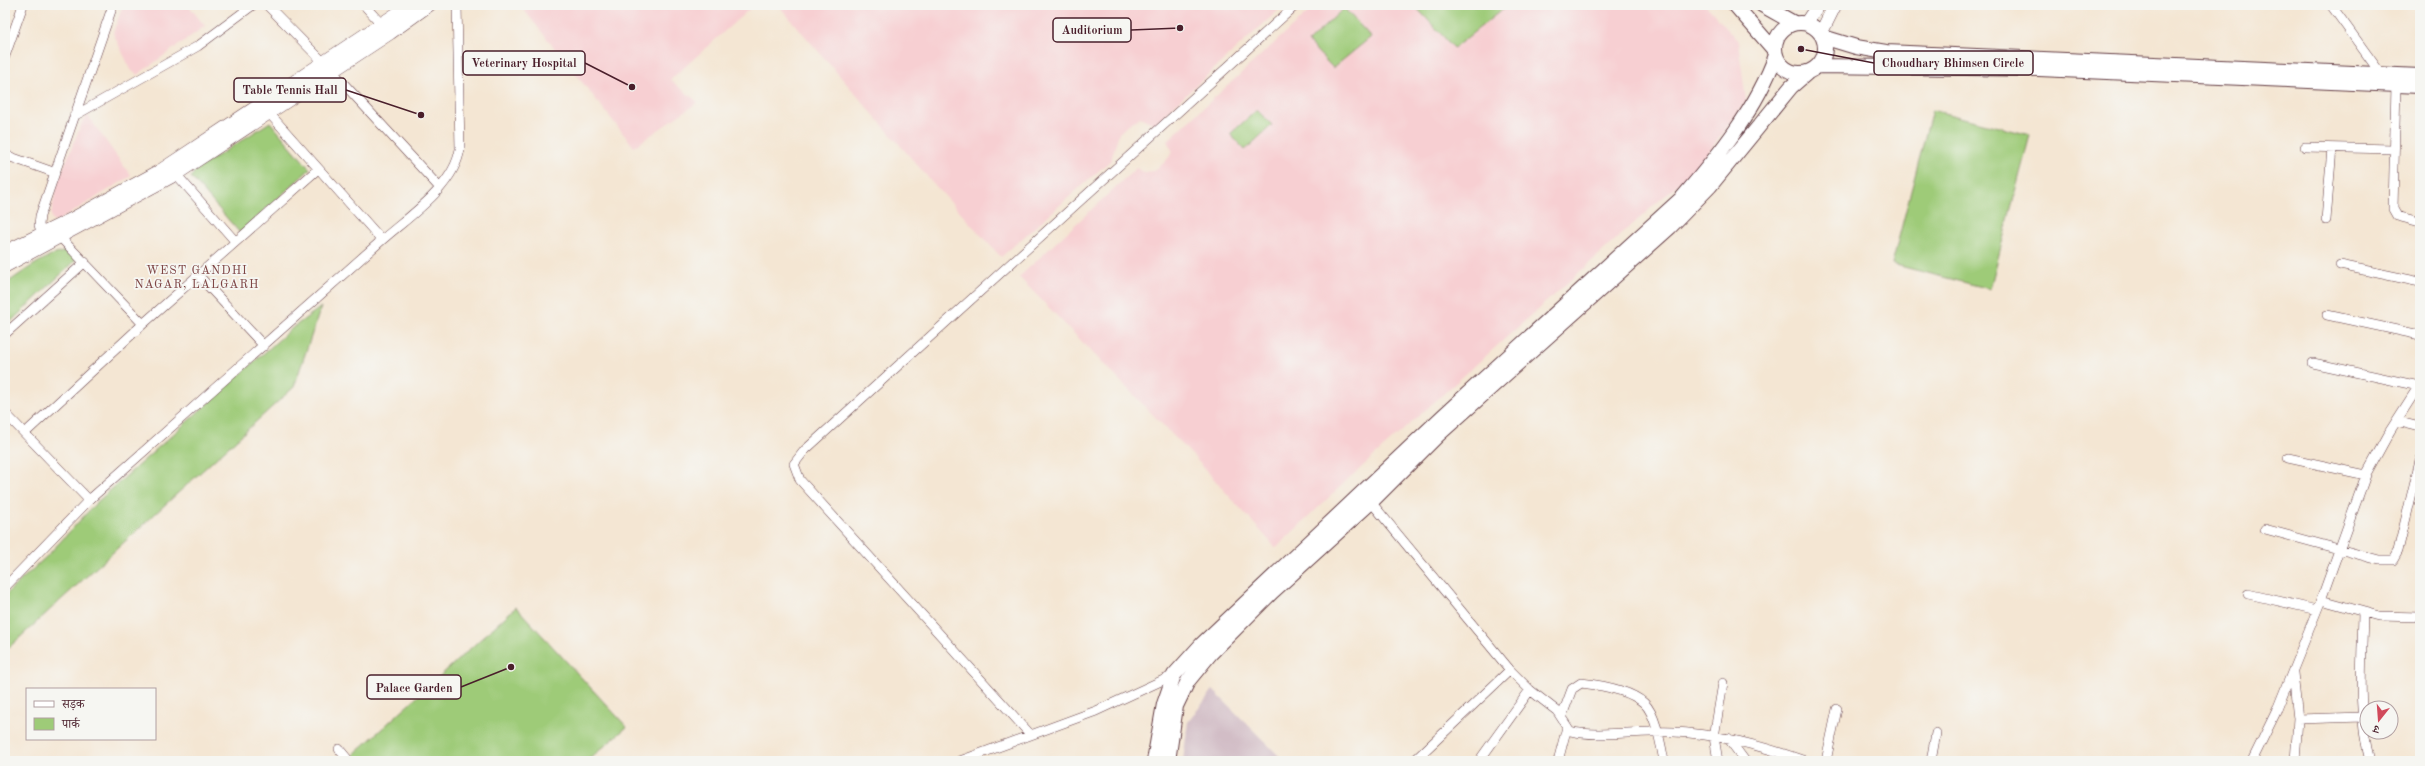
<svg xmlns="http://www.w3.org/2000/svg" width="2425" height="766" viewBox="0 0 2425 766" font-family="'Old Standard TT','Noto Serif Devanagari',serif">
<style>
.built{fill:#f7cfd2}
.industrial{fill:#d2bdc6}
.green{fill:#9ecb78;stroke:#747552}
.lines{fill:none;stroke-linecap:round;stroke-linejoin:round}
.street-casing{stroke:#643d44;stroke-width:10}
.secondary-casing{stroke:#643d44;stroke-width:14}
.primary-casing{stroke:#643d44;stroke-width:16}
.street{stroke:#fff;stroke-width:9}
.secondary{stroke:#fff;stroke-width:13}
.primary{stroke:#fff;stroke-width:14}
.labels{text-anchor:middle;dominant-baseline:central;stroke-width:3.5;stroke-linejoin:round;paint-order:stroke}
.neighbourhood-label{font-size:12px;letter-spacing:1px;fill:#7f4646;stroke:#f6f6f2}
.leader{fill:none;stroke:#4a1f2b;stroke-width:1.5}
.callout-dot{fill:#4a1f2b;stroke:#f6f6f2;stroke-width:1.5}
.callout{fill:#f6f6f2;stroke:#4a1f2b;stroke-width:1.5}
.callout-label{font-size:12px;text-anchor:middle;font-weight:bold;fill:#4a1f2b}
</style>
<rect width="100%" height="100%" fill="#f6f6f2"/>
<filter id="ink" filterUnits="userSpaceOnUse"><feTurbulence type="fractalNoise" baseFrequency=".025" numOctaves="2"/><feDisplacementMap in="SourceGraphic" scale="8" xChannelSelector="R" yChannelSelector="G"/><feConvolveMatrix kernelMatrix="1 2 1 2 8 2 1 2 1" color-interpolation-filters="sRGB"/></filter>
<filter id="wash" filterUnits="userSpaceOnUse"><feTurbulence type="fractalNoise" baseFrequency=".012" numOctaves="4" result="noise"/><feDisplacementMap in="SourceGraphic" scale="16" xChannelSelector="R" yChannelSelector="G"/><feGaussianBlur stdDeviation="0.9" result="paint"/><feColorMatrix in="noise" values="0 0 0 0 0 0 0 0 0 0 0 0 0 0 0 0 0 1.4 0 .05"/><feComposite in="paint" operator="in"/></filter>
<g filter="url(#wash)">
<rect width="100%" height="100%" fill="#f4e6d3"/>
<!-- built -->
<path class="built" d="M 123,5 L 188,5 L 205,26 L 137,75 L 131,70 L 113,33 Z
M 520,5 L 754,5 L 670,80 L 698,102 L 634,147 Z
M 778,5 L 1284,5 L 1154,124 L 1140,117 L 1129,124 L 1119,133 L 1111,160 L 1001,257 L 932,182 Z
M 1316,5 L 1706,5 L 1738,41 L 1746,101 L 1699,165 L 1344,483 L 1276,548 L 1194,457 L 1019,277 L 1136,168 L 1144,172 L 1154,171 L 1165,162 L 1173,152 L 1167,141 Z
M 88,116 L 131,176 L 56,222 L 52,219 L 51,214 L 58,181 L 83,120 Z"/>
<!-- industrial -->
<path class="industrial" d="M 1213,690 L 1284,761 L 1183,761 L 1188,722 Z"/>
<!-- green -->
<path class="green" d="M 1414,5 L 1508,5 L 1454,48 Z
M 1344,8 L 1371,37 L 1333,68 L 1308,42 Z
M 1257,110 L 1272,125 L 1245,150 L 1230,134 Z
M 1932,110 L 2030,135 L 1990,289 L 1892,264 Z
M 270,122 L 310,169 L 240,233 L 191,177 L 196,170 Z
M 68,251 L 76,258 L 74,262 L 5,327 L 5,284 C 24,272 45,254 68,251 Z
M 321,307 L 294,387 L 5,651 L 5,595 L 48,555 L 96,503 L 291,329 Z
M 516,607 L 627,727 L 587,761 L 358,761 L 353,755 Z"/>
</g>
<g filter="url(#ink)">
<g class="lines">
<!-- street casing -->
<g class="street-casing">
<path id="street" d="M 267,5 L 332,71 L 440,188
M 364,5 L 385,28
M 2331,5 L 2381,74
M 5,56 L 23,5
M 2396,85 L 2393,209 L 2397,216 L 2420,222
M 74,116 L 198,46 L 253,5
M 2305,147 L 2393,149
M 5,155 L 53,172
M 176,174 L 235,241
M 2326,220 L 2332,148
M 43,238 L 39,225 L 40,216 L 113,5
M 61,238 L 143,324
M 382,240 C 409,216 454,187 460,149 L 457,5
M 2340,265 L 2420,282
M 198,275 L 264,346
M 2327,315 L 2420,335
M 5,334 L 85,262
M 2313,363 L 2419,386
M 5,413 L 89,500
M 2396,421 L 2420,427
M 25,433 L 143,324 L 318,169
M 2288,458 L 2366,475
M 1371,502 L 1510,670 L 1530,690 L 1557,711 L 1570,731 C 1595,738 1645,730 1674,732 C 1719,734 1763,746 1805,761
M 2265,529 L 2379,560 L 2393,560 L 2398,551 L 2420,460
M 5,587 L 89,500 L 382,240 L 269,113
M 2248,594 L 2317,610
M 2321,600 L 2379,616 L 2420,617
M 2363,613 C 2362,661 2357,714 2370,761
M 2293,673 L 2298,719 L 2295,761
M 1562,716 L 1572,689 L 1581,683 C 1599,685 1630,690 1644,703 C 1656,714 1661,746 1664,761
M 2298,719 L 2363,717
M 1030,734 L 800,480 L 794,464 L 804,451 L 1296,5
M 1728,738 L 1745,761
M 339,749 L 349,761
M 960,761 L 1096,711 L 1174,675
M 1414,761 L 1510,670
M 1479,761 L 1530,690
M 1558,761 L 1567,727
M 1718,761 L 1714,737 L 1723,683
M 1826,761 L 1837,709
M 1931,761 L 1936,733
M 2252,761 L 2276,712 L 2321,600 L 2366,475 L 2390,431 L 2420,384"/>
</g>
<!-- secondary casing -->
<g class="secondary-casing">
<path id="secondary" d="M 1806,23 L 1818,5
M 1821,33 L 1835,5
M 5,252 L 74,218 L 160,171 L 410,5
M 5,266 L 176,174 L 390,33 L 429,5"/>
</g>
<!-- primary casing -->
<g class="primary-casing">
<path id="primary" d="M 1735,5 L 1775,51
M 1762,5 L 1794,23
M1775 48a25 25 0 1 1 50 0a25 25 0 1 1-50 0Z
M 1823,37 L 1856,47 L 1886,52 L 2420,76
M 1819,66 L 2039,69 L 2420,86
M 1154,761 L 1164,704 L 1174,675 L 1202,644 L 1443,416 L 1682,198 C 1719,155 1757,108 1776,55
M 1168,761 L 1176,706 L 1188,681 L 1211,653 L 1272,592 L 1371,502 L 1438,435 L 1670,227 L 1710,186 L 1791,87 L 1807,73"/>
</g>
<!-- street -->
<use href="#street" class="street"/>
<!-- secondary -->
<use href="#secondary" class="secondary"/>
<!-- primary -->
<use href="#primary" class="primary"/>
</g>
</g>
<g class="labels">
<!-- neighbourhood labels -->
<g class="neighbourhood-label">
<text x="197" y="271">WEST GANDHI<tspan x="197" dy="14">NAGAR, LALGARH</tspan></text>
</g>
</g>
<!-- callouts -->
<path class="leader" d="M1180 28L1131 30M1801 49L1874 63M632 87L585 63M421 115L346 90M511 667L461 687"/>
<g class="callout-dot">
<circle cx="1180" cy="28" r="4"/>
<circle cx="1801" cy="49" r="4"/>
<circle cx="632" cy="87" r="4"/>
<circle cx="421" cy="115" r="4"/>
<circle cx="511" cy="667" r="4"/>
</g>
<g class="callout">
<rect x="1053" y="18" width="78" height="24" rx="4"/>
<rect x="1874" y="51" width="159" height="24" rx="4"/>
<rect x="463" y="51" width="122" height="24" rx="4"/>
<rect x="234" y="78" width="112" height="24" rx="4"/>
<rect x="367" y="675" width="94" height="24" rx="4"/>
</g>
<g class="callout-label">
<text x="1092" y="34">Auditorium</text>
<text x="1953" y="67">Choudhary Bhimsen Circle</text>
<text x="524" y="67">Veterinary Hospital</text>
<text x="290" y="94">Table Tennis Hall</text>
<text x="414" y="692">Palace Garden</text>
</g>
<!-- margin -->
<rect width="2425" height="766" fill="none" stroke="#f6f6f2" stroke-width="20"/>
<!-- legend -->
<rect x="26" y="688" width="130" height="52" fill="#f6f6f2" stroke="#b1a0a2"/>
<rect x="34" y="701" width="20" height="6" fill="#ffffff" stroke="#b1a0a2"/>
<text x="62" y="708" font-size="12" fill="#4a1f2b">सड़क</text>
<rect x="34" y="718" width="20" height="12" fill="#9ecb78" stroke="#b1a0a2"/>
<text x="62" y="728" font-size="12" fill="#4a1f2b">पार्क</text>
<!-- north arrow -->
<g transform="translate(2379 720) rotate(197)"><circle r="19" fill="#f6f6f2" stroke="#b1a0a2"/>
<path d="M0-3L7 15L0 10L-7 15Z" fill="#d1495b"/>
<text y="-6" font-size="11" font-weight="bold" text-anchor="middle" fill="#4a1f2b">उ</text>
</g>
</svg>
